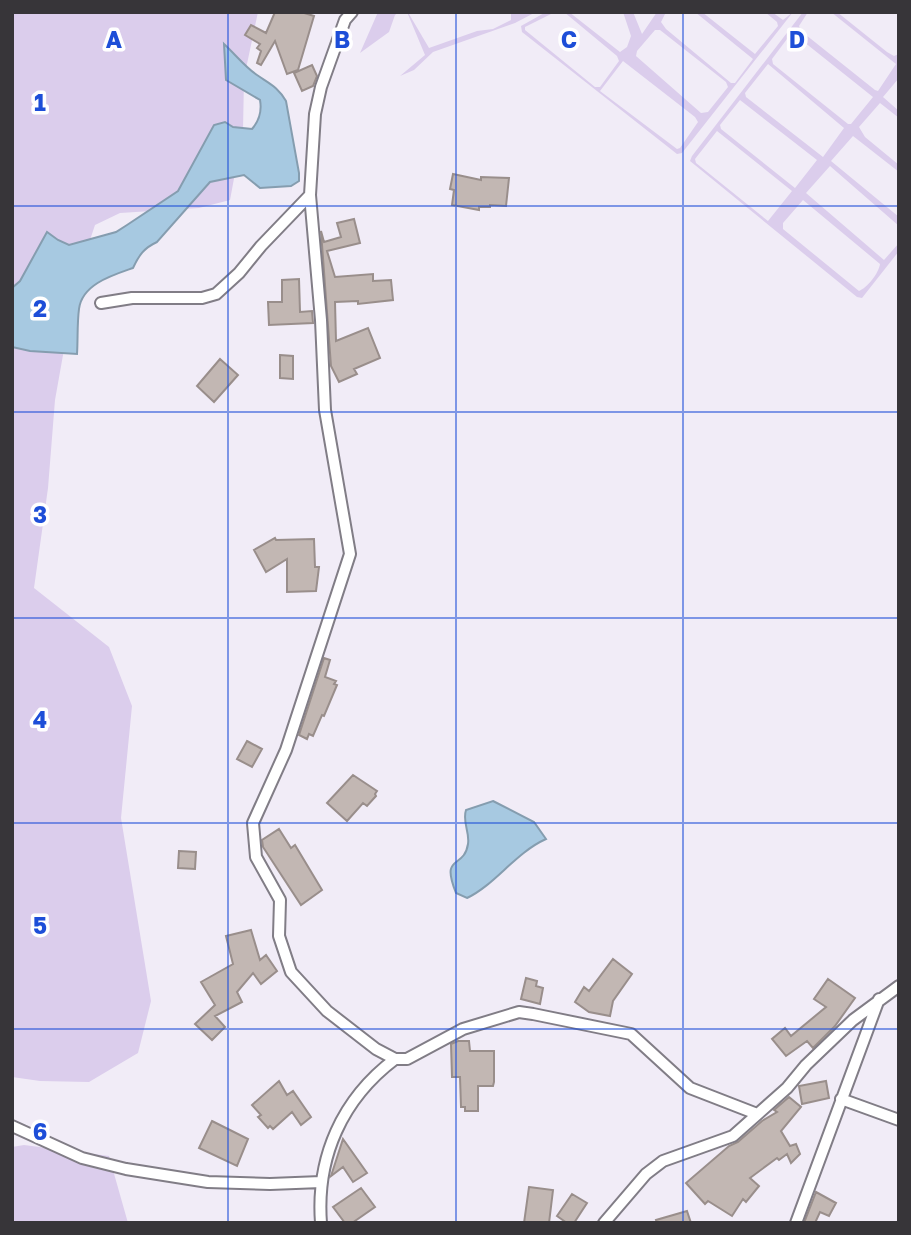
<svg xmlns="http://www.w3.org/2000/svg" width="911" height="1235" viewBox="0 0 911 1235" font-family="'Golos Text',sans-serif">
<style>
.green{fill:#dbcdec;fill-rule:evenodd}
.water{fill:#a7c9e1;stroke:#859daf;stroke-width:2}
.building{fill:#c2b7b3;stroke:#998e8b;stroke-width:2}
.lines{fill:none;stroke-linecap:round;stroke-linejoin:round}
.street-casing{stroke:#817d86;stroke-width:14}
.street{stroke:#fff;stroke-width:10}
.grid{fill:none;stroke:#1d4ed8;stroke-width:2;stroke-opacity:0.55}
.grid-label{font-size:23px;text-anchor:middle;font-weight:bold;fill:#1d4ed8;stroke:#fff;stroke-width:7;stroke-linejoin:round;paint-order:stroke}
</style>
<rect width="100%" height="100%" fill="#f1ecf7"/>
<!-- green -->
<path class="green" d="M 12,12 L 258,12 L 244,78 L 243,130 L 230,200 L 199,208 L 120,213 L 95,225 L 76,282 L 55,400 L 48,488 L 34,588 L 109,647 L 132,706 L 121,818 L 151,1001 L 138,1053 L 89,1082 L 40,1081 L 12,1077 Z
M 378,12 L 399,12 L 395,15 L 389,32 L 360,53 Z
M 407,12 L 410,12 L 409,14 L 429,48 L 477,31 L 493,29 L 511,20 L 511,12 L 536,12 L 515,23 L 433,52 L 414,70 L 400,76 L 425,55 Z
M 546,12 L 555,12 L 525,27 L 525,30 L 595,87 L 600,87 L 619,61 L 617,56 L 564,12 L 569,12 L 620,52 L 627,47 L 631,36 L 623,12 L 633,12 L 642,34 L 657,12 L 666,12 L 661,22 L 666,29 L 731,83 L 735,83 L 753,59 L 695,12 L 702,12 L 755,54 L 778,26 L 777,22 L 765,12 L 772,12 L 783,20 L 793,12 L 682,153 L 677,154 L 522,32 L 521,26 ZM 655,30 L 660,30 L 726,82 L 728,87 L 708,112 L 701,113 L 636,56 L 637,51 ZM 623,61 L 695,117 L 698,122 L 680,148 L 677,149 L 600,91 Z
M 803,12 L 808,12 L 799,26 L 801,31 L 875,90 L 878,91 L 896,64 L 831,12 L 837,12 L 887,52 L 894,56 L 899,54 L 899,78 L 883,97 L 899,111 L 899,118 L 880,103 L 859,127 L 865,137 L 899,165 L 899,172 L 853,136 L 831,161 L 899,217 L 899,226 L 830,166 L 806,193 L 884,260 L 899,243 L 899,251 L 862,298 L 857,297 L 690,161 L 692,156 ZM 794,34 L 873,97 L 851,124 L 848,124 L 773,64 L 772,59 L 790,35 ZM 768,64 L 844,128 L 823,157 L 746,97 L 745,93 ZM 740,100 L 817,160 L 795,188 L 721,129 L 720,125 ZM 717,131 L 792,191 L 768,221 L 696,163 L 695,159 ZM 803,200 L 880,264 C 879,273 867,288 859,291 L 783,229 L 783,223 Z
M 24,1145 L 109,1156 L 128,1223 L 12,1223 L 12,1147 Z"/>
<!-- water -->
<path class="water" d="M 224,44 C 235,54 245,67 257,75 C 270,84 278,87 286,101 L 299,173 L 299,181 L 291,186 L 260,188 L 244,175 L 210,182 L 157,242 C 144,248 139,255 133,268 C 113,275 82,284 79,309 C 77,324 78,339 77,354 L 30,351 L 12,347 L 12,288 L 20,281 L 47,232 L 58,240 L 69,245 L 116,232 L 127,225 L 178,191 L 214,125 L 225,122 L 233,127 L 252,129 C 259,121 262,111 260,100 L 226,80 Z
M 493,801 L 534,822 L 546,839 C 515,853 496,884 467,898 L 456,893 C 440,853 464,870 468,844 C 470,832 462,822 466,810 Z"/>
<!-- building -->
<path class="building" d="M 275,12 L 301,12 L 314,16 L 298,70 L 287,74 L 275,41 L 261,65 L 257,63 L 261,51 L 257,48 L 260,44 L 245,35 L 251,25 L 266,33 Z
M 312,65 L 317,76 L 313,86 L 302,91 L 294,73 Z
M 453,174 L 481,180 L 481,177 L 509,178 L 506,206 L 490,205 L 490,207 L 479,207 L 479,210 L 452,205 L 454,190 L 450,189 Z
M 354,219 L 360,243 L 327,251 L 335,277 L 373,274 L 373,281 L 391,280 L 393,300 L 358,304 L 358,301 L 335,302 L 336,341 L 368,328 L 380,358 L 354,369 L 357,374 L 339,382 L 331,366 L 321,231 L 324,242 L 341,237 L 337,223 Z
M 299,279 L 300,312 L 312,311 L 313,323 L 269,325 L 268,302 L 282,302 L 282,280 Z
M 280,355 L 293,356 L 293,379 L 280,378 Z
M 220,359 L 238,375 L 214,402 L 197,386 Z
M 275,538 L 276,540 L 314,539 L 315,567 L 319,567 L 316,591 L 287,592 L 287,559 L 266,572 L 254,550 Z
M 324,658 L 330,660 L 325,677 L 336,681 L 334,684 L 337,685 L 324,716 L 322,715 L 313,736 L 309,734 L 307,739 L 299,735 Z
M 247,741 L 262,749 L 252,767 L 237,759 Z
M 353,775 L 377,791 L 375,794 L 376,796 L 367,806 L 363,803 L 347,821 L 327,803 Z
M 279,829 L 291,848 L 295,845 L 322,890 L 301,905 L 263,847 L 262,840 Z
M 179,851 L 196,852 L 195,869 L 178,868 Z
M 251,930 L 260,960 L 266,955 L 277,971 L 261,984 L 253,973 L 237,992 L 242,1002 L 215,1016 L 225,1027 L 212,1040 L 195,1024 L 215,1005 L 201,982 L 233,964 L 226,936 Z
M 613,959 L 632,974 L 613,1001 L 610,1016 L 589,1012 L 575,1002 L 584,987 L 589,991 Z
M 526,978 L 537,981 L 536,986 L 543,988 L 540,1004 L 521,999 Z
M 828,979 L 855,998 L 835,1026 L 813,1048 L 807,1041 L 786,1056 L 772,1039 L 785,1028 L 791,1036 L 826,1007 L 814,999 Z
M 458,1041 L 469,1041 L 470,1051 L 494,1051 L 494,1082 L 493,1086 L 478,1086 L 478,1111 L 465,1111 L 465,1107 L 461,1107 L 460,1077 L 452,1077 L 451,1044 Z
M 279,1081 L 287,1095 L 293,1091 L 311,1117 L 301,1125 L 292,1112 L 273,1129 L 270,1126 L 268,1128 L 258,1117 L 261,1115 L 252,1105 Z
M 826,1081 L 829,1098 L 802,1104 L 799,1086 Z
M 789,1097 L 801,1107 L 781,1131 L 790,1146 L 796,1144 L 800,1154 L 791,1163 L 787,1154 L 779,1160 L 777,1158 L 750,1178 L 759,1186 L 746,1202 L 743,1199 L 732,1216 L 708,1201 L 705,1204 L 686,1183 L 729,1146 L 738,1142 L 762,1121 L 777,1112 L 774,1110 Z
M 212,1121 L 248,1139 L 237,1166 L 199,1148 Z
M 343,1139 L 367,1173 L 353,1182 L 343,1167 L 331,1176 Z
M 529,1187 L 553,1190 L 549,1223 L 524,1223 Z
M 361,1188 L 375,1207 L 352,1223 L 345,1223 L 333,1207 Z
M 816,1192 L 836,1203 L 829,1216 L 820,1212 L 815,1223 L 804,1223 Z
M 572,1194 L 587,1203 L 574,1223 L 567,1223 L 557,1216 Z
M 687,1211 L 691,1223 L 657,1223 L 656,1220 Z"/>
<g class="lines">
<!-- street casing -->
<g class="street-casing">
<path id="street" d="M 352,12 L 345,20 L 321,87 L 315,114 L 310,195 L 321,320 L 325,410 L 350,554 L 286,750 L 253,823 L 256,857 L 280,900 L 279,936 L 291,972 L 327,1011 L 376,1049 L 395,1059 L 407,1059 L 463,1029 L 519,1012 L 533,1014 L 631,1034 L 690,1088 L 757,1114
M 101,303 L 132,298 L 202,298 L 216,294 L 239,273 L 261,246 L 310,195
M 841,1099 L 899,1120
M 12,1126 L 82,1158 L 126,1169 L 208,1182 L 270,1184 L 321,1182
M 321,1223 C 316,1157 342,1099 395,1059
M 604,1223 L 646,1174 L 663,1161 L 733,1136 L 787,1088 L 806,1065 L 853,1020 L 899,986
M 796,1223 L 879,999"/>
</g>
<!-- street -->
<use href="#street" class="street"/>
</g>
<!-- grid -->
<path class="grid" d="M 228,12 L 228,1223M 456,12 L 456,1223M 683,12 L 683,1223M 12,206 L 899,206M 12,412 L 899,412M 12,618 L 899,618M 12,823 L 899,823M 12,1029 L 899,1029"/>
<g class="grid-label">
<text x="114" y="48">A</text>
<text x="342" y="48">B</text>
<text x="569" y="48">C</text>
<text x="797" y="48">D</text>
<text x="40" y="111">1</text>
<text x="40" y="317">2</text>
<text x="40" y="523">3</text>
<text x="40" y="728">4</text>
<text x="40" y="934">5</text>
<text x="40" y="1140">6</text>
</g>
<!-- border -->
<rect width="911" height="1235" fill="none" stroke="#373539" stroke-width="28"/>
</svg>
